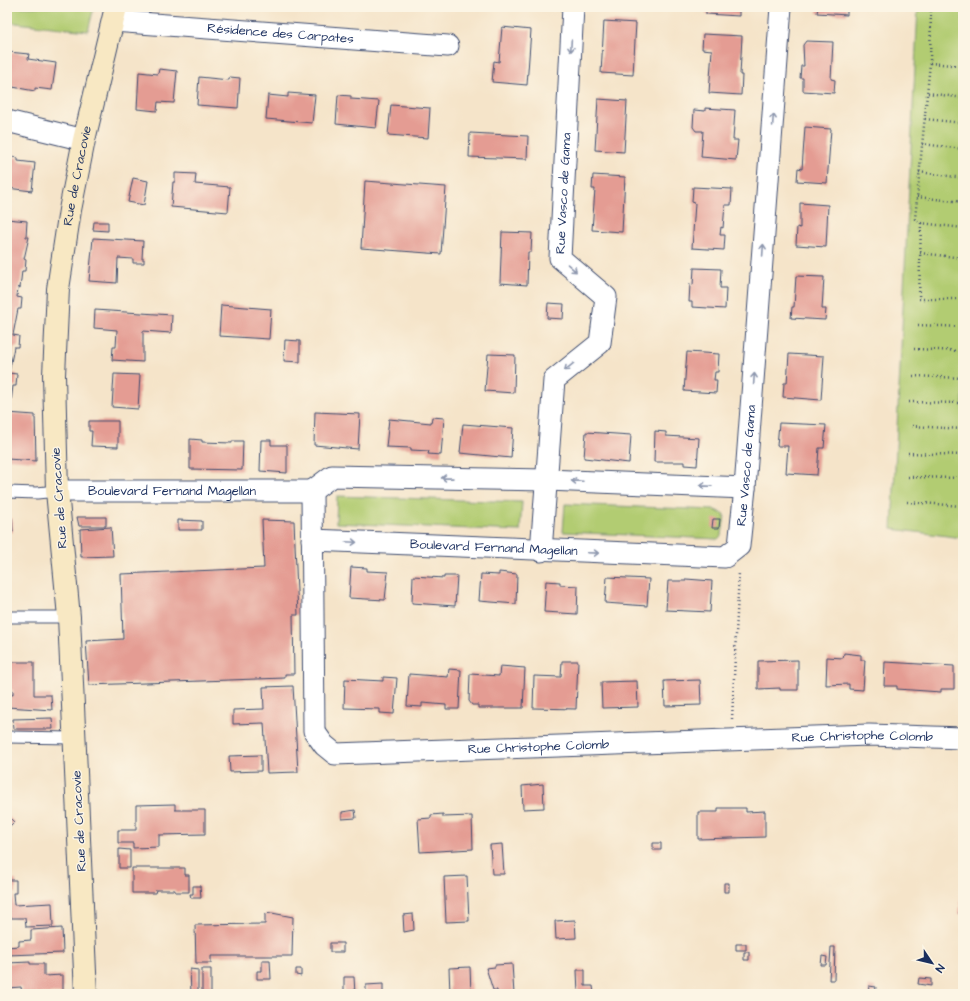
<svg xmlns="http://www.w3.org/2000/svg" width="970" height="1001" viewBox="0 0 970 1001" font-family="'Architects Daughter',sans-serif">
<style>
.green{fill:#b2cc72;stroke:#667e68}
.building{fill:#e49c93}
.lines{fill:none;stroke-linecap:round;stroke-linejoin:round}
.lane-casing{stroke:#3c4a6e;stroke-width:13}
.street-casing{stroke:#3c4a6e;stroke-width:23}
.secondary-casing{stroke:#3c4a6e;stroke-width:24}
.path{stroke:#3c4a6e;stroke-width:2.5;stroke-dasharray:1 3;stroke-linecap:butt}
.lane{stroke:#fff;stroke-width:11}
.street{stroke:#fff;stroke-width:21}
.secondary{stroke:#f8e8c3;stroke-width:22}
.oneway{stroke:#8d97ae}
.labels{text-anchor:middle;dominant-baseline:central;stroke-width:3;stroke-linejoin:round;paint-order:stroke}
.street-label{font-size:13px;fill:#1b2f5e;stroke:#fcf5e5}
</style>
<rect width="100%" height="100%" fill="#fcf5e5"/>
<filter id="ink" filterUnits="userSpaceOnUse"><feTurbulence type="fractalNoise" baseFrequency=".025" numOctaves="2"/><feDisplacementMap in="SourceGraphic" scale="8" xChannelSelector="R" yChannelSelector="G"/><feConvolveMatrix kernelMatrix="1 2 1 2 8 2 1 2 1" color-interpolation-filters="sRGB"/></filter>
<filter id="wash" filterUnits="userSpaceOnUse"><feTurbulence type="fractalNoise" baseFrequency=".012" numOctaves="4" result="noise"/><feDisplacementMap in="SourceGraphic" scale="16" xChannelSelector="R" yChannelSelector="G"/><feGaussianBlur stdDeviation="0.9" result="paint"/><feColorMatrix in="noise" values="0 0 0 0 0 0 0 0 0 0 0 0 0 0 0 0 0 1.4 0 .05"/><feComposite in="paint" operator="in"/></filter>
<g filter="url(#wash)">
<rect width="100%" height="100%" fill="#f5e4c9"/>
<!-- green -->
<path class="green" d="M 7,7 L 94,7 L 88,31 L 7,22 Z
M 918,7 L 963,7 L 963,538 L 892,529 Z
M 337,496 L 522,502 L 520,531 L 336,523 Z
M 565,504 L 715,510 L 725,515 L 722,535 L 718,539 L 563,532 Z"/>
<g id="blocks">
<!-- building -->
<path class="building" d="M 706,7 L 739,7 L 739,16 L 706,14 Z
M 818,7 L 847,7 L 847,15 L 817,13 Z
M 604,21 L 636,23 L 633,75 L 601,73 Z
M 502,27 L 531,30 L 527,85 L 492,82 L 494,61 L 499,62 Z
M 703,34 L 742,36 L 740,75 L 742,75 L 741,95 L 709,93 L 712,50 L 702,49 Z
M 806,41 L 833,42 L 831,79 L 835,80 L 834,93 L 803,91 L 803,78 L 800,78 L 801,66 L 804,66 L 803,45 Z
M 8,52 L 29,54 L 28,59 L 56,63 L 52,90 L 35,88 L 35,91 L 7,86 Z
M 159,69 L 177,71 L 174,103 L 158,102 L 157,111 L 137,109 L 139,72 L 158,74 Z
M 199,77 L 229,80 L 230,77 L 240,78 L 238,108 L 197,105 Z
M 288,93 L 315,95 L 312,123 L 266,119 L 268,95 L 288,97 Z
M 338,95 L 351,96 L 351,99 L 379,101 L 376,128 L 336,124 Z
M 598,99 L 627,101 L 624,152 L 595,150 Z
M 391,105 L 430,108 L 428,138 L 388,135 Z
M 705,108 L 735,110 L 733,140 L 738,140 L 736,160 L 701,157 L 703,131 L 696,131 L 693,127 L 694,110 L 705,111 Z
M 805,127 L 831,129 L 827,183 L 797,181 L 798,168 L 802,169 Z
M 470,133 L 528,136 L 527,159 L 469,157 Z
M 7,156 L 18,158 L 18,161 L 35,163 L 32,191 L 7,188 Z
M 175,173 L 196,174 L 195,184 L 230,187 L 228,212 L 171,207 L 173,182 L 175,182 Z
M 593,175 L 625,177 L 622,232 L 592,230 L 595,189 L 592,189 Z
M 133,178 L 148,181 L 144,205 L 128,202 Z
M 365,181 L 446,187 L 441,254 L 361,248 Z
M 693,187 L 732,189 L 731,205 L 725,205 L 723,228 L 721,227 L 720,235 L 725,235 L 724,250 L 692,248 L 695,203 L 692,202 Z
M 800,203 L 828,205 L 826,247 L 796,245 L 797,227 L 800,228 Z
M 7,219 L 27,221 L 26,237 L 29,237 L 24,259 L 26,260 L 25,271 L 22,271 L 20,288 L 18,287 L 17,297 L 22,298 L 21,309 L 18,309 L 13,335 L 19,336 L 18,347 L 14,347 L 9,373 L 17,374 L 16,386 L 13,386 L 11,402 L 7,402 Z
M 94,222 L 108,222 L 108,231 L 93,230 Z
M 502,232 L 532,233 L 531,252 L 528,252 L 527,285 L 500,283 Z
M 93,238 L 143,241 L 142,259 L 144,259 L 144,263 L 133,263 L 133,259 L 118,258 L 117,283 L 89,281 Z
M 694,268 L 721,269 L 720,288 L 726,288 L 725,309 L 692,307 L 692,302 L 689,302 L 690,284 L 693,285 Z
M 796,276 L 824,277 L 822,309 L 826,309 L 825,320 L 791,318 L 792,307 L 794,307 Z
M 548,303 L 564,304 L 563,319 L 547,318 Z
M 221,305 L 271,309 L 269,339 L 219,336 Z
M 95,310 L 172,315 L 171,333 L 143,331 L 143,362 L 112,360 L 113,347 L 116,347 L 117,330 L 94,328 Z
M 285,340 L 300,341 L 300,362 L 284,361 Z
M 687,352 L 719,354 L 718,372 L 715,372 L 714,380 L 717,380 L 716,393 L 684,391 Z
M 488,354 L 515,355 L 514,393 L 485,391 Z
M 789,354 L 824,356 L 821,400 L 783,397 L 784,383 L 787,383 Z
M 114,374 L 140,375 L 138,409 L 112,407 Z
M 315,412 L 360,414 L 358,449 L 314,445 Z
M 7,413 L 35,415 L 36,461 L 7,459 Z
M 432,417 L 444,418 L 441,455 L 428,454 L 429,451 L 411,450 L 411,448 L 386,447 L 389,419 L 431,423 Z
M 89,421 L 118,421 L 118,447 L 91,446 L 92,431 L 89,431 Z
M 779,423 L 826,425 L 824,448 L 819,448 L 817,475 L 786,473 L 788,446 L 777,446 Z
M 463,424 L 513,428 L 511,458 L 460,453 Z
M 655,431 L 666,432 L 666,436 L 699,438 L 697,466 L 684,465 L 684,462 L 654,462 Z
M 586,432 L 631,435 L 629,463 L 584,458 Z
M 190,439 L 202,440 L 202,442 L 232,443 L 232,441 L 243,441 L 242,470 L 190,469 Z
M 261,440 L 271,440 L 271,445 L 287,445 L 287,473 L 260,471 Z
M 77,517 L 106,517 L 106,526 L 79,526 Z
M 7,518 L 12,518 L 13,532 L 7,533 Z
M 713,519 L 720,519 L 719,528 L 712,528 Z
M 178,520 L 202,521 L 202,530 L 178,530 Z
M 262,520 L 294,521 L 298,615 L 293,615 L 294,674 L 285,674 L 285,678 L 89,685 L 86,641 L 123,639 L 121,574 L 264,568 Z
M 111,527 L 113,556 L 81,557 L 80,529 Z
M 351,567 L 367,568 L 367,571 L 388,572 L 385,600 L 349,598 Z
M 499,572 L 517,574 L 516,604 L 479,601 L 481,574 L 499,575 Z
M 413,576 L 444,578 L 444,576 L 457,576 L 455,606 L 412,603 Z
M 607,577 L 649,579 L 647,606 L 605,603 Z
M 686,579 L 712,581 L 710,612 L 666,610 L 668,581 L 686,581 Z
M 546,581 L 560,582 L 560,585 L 578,586 L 577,614 L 544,612 Z
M 844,653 L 861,655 L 861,660 L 865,660 L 863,690 L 849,689 L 849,684 L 826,685 L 827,657 L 843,658 Z
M 798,660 L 798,690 L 780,690 L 780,688 L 758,689 L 758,661 Z
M 562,661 L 578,661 L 576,709 L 533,708 L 534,676 L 561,677 Z
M 7,662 L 34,662 L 34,695 L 51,695 L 52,710 L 7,707 L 7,694 L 13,695 L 13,690 L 7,690 Z
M 885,662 L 954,666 L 954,689 L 941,689 L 941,692 L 897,689 L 897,686 L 884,686 Z
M 500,666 L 525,668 L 523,708 L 478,708 L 478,705 L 472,705 L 469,701 L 470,674 L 499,676 Z
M 449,669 L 461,670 L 459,709 L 446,709 L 446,705 L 422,703 L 422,707 L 407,706 L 409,674 L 448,677 Z
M 383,677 L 397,678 L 394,714 L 380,713 L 380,709 L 344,708 L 345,679 L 383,681 Z
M 700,680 L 701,705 L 665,706 L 664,681 Z
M 637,681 L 638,707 L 602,708 L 601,682 Z
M 293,686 L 298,772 L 267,773 L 264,723 L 233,724 L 233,710 L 264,709 L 263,687 Z
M 52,718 L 53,729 L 14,729 L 13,719 Z
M 261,755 L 261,771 L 230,772 L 229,756 Z
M 543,784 L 544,808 L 523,809 L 522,786 Z
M 175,804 L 175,810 L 205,810 L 205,834 L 159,835 L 159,847 L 133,848 L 133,843 L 118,843 L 118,830 L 136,830 L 136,805 Z
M 718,808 L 746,808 L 746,812 L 765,811 L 765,837 L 698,839 L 698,812 L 718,812 Z
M 355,810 L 356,818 L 342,819 L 342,812 Z
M 443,814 L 443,817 L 472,816 L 473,849 L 420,852 L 418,819 L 431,818 L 431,815 Z
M 7,815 L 14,822 L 7,829 Z
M 653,843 L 661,843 L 661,850 L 653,850 Z
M 502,844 L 504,874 L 492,874 L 490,845 Z
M 119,849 L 130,850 L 130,868 L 119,868 Z
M 132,868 L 185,868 L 185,875 L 189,875 L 189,892 L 175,892 L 175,890 L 156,890 L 155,893 L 132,893 Z
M 467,876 L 469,921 L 446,922 L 444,877 Z
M 7,880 L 16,880 L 16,893 L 13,893 L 14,905 L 52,903 L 53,926 L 26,927 L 25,918 L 7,918 Z
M 724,883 L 729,883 L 729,892 L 724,892 Z
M 193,886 L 200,886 L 201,898 L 191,898 L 190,894 L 193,894 Z
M 962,888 L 963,888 L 963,914 L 959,914 Z
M 272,913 L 293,917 L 292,956 L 211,956 L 211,963 L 196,963 L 195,925 L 265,924 L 265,914 Z
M 413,914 L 414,930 L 404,932 L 403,915 Z
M 575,920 L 576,938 L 556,939 L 555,921 Z
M 62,928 L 63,953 L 7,955 L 7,947 L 19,946 L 19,941 L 31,940 L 31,930 Z
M 330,943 L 343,943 L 343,952 L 330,952 Z
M 736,944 L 746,944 L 746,950 L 736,950 Z
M 831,947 L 835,947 L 834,980 L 829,980 Z
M 744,952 L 749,952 L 749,960 L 744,960 Z
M 822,956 L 827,957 L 826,965 L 821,965 Z
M 262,960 L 270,960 L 271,979 L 257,979 L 257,971 L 262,971 Z
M 30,962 L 30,964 L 44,964 L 44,976 L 63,975 L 63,994 L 22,994 L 21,987 L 7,988 L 7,963 Z
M 512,964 L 514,994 L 497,994 L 497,990 L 493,990 L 486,968 L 495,967 L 495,965 Z
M 470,967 L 471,994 L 450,994 L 449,968 Z
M 190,969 L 198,970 L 198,994 L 191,994 Z
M 202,969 L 211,969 L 211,994 L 202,994 Z
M 296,969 L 301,969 L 301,976 L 296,975 Z
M 577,970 L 585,970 L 585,986 L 593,986 L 594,994 L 578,994 Z
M 344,977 L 354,977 L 355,994 L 344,994 Z
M 919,978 L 931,979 L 931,986 L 918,984 Z
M 383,984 L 383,994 L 366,994 L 366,985 Z
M 869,986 L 876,987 L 875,994 L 868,994 Z"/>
</g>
</g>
<g filter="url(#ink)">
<use href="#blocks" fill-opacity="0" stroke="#3c4a6e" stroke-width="1"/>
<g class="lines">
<!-- lane casing -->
<g class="lane-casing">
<path id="lane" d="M 7,492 L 37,493 L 57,491
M 7,617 L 69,617
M 7,737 L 74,738"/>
</g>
<!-- street casing -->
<g class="street-casing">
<g id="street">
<path id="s1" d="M 113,21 L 448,46"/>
<path d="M 7,121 L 84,140"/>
<path id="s2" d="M 57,491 L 312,491 L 314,731 L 324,745 L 335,754 L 869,735 L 963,738"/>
<path d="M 312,491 L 332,476 L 547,480 L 745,488"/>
<path id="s3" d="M 312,540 L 725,557 L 739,546 L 745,488 L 781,7"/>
<path id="s4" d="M 541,551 L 554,380 L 600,343 L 606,297 L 560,258 L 573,7"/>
</g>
</g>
<!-- secondary casing -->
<g class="secondary-casing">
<g id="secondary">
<path id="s5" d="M 86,994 L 69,617 L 57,491 L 54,375 L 58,289 L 70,210 L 84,140 L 116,7"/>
</g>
</g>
<!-- path -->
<path class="path" d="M 931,7 L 930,63 L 963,66
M 930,63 L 915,219 L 921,223 L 919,299 L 963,299
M 928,93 L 963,98
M 925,119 L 963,123
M 922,144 L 963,149
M 919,172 L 963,178
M 917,197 L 963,202
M 921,223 L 963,228
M 920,253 L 963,258
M 918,325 L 963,327
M 914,349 L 963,351
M 913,376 L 963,378
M 909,402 L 963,403
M 912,426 L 963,429
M 908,453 L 963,455
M 908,477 L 963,478
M 907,502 L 963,506
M 732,719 L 739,572"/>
<!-- lane -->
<use href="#lane" class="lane"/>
<!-- street -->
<use href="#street" class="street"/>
<!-- secondary -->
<use href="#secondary" class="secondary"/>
</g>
<!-- one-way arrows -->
<defs><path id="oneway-shaft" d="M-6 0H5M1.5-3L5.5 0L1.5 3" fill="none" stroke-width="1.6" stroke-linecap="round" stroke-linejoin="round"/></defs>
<g class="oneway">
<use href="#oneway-shaft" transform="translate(571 46) rotate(93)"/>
<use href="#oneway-shaft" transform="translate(773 120) rotate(-86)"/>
<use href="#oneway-shaft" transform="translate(763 250) rotate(-86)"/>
<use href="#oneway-shaft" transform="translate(572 268) rotate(41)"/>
<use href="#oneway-shaft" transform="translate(569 367) rotate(141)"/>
<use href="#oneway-shaft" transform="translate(754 379) rotate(-86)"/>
<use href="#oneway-shaft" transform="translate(447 478) rotate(-179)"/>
<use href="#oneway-shaft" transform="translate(577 481) rotate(-178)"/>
<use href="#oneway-shaft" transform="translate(706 486) rotate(-178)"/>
<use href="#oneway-shaft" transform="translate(351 542) rotate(3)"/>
<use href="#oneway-shaft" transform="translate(593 553) rotate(2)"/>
</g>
</g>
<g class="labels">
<!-- street labels -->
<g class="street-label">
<text stroke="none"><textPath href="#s1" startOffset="168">Résidence des Carpates</textPath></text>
<text stroke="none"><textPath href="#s5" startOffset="821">Rue de Cracovie</textPath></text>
<text stroke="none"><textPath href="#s4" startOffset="402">Rue Vasco de Gama</textPath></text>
<text stroke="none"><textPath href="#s3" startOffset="512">Rue Vasco de Gama</textPath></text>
<text stroke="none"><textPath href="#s2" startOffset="115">Boulevard Fernand Magellan</textPath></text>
<text transform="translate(59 498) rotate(-94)">Rue de Cracovie</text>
<text stroke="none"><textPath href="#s3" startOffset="182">Boulevard Fernand Magellan</textPath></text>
<text stroke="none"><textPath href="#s2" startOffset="1054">Rue Christophe Colomb</textPath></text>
<text stroke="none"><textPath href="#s2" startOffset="730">Rue Christophe Colomb</textPath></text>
<text transform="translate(79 821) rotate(-93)">Rue de Cracovie</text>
</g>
</g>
<!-- margin -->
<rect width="970" height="1001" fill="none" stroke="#fcf5e5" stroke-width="24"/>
<!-- north arrow -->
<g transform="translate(932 963) rotate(125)" stroke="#fcf5e5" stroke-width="3" paint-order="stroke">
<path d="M0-3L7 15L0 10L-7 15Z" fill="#1b2f5e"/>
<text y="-6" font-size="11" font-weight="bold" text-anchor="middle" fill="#1b2f5e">N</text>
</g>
</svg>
